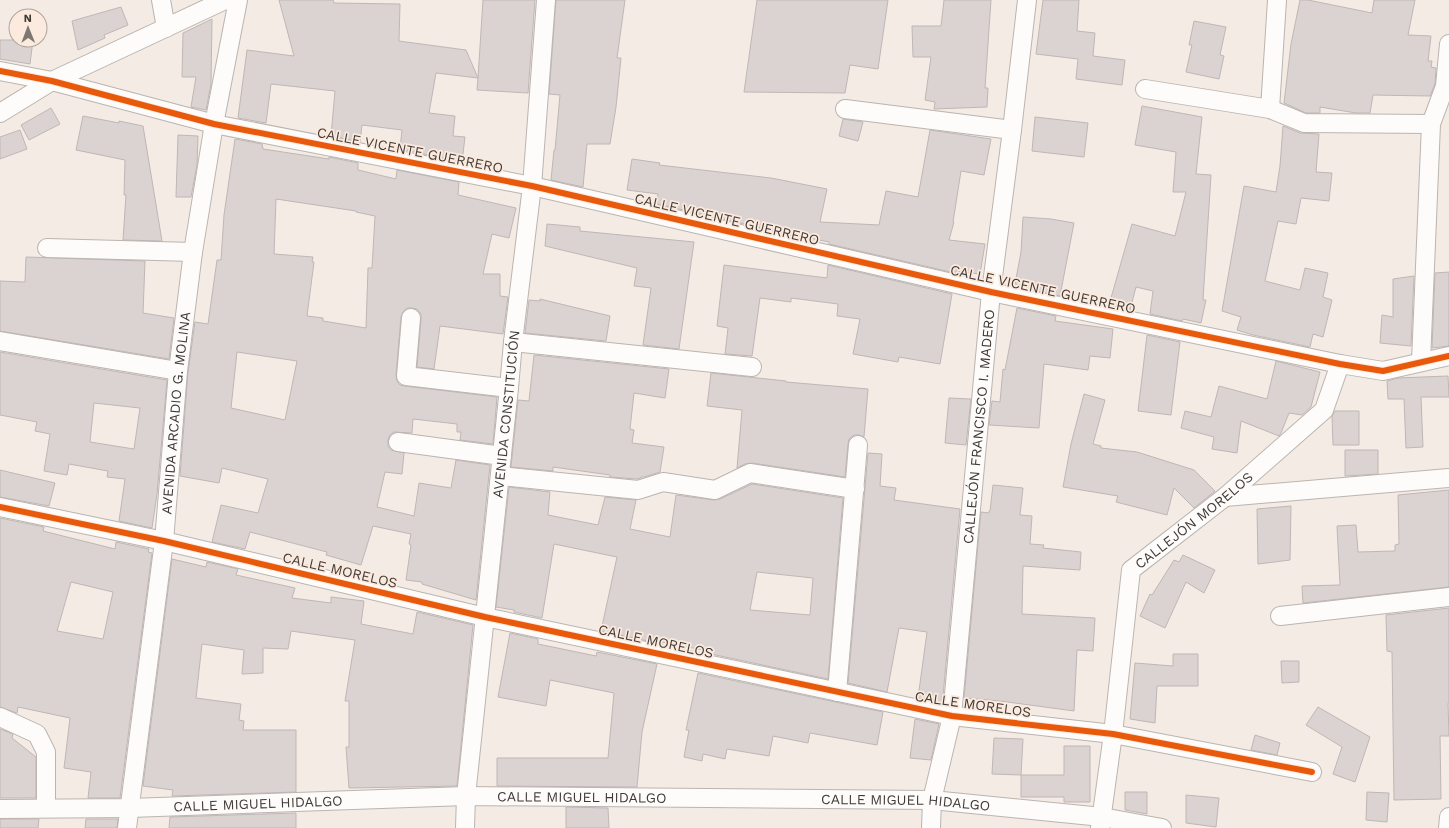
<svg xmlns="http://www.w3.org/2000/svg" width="1449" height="828" viewBox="0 0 1449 828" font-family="'Work Sans',sans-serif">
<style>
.building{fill:#dbd3d1;stroke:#bfb7b5;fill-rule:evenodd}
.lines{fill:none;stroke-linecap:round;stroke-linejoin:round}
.street-casing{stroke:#bbb4af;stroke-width:20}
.street{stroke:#fdfcfb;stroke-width:18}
.cycleway-casing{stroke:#fbeadd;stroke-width:8}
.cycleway{stroke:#e8590c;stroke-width:6}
.labels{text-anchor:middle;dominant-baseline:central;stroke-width:3.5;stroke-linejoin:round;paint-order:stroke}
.street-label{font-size:14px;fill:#403a35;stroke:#fbeadd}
</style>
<rect width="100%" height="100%" fill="#f4ebe4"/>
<!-- building -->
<path class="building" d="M 279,0 L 333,0 L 334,3 L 400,4 L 399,41 L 466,50 L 478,78 L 483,0 L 535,0 L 528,93 L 477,90 L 478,78 L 436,73 L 429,113 L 455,116 L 453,136 L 465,137 L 462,162 L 400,149 L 402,130 L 362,125 L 360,142 L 331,136 L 335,91 L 271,84 L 266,123 L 238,118 L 247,50 L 294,56 Z
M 556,0 L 625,0 L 617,58 L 621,58 L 616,107 L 610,144 L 587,144 L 583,187 L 551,180 L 554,150 L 555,150 L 560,95 L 549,94 Z
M 757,0 L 888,0 L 878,69 L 850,65 L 845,93 L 744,92 Z
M 944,0 L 991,0 L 985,88 L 988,88 L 987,107 L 934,109 L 935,102 L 925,100 L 931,57 L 913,57 L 912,26 L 941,26 Z
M 1043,0 L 1079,0 L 1077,31 L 1095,33 L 1093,56 L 1125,60 L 1122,85 L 1076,79 L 1078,59 L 1036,54 Z
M 1300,0 L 1308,0 L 1372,13 L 1374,0 L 1415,0 L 1408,35 L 1431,36 L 1428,61 L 1432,61 L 1431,67 L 1436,68 L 1435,84 L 1430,96 L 1373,95 L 1370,113 L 1356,113 L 1320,107 L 1320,113 L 1306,113 L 1284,103 L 1291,44 Z
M 121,7 L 128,25 L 104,35 L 105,38 L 78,50 L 72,21 Z
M 212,19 L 211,84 L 206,110 L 191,107 L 196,77 L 182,77 L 183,33 Z
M 1194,21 L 1226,27 L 1220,55 L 1224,56 L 1219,79 L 1186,72 L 1192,45 L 1189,45 Z
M 0,40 L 33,40 L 30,64 L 0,59 Z
M 1142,106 L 1202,117 L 1196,174 L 1211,175 L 1203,300 L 1206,300 L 1201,323 L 1183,319 L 1182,321 L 1150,314 L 1153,291 L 1136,287 L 1130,310 L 1109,305 L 1132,224 L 1175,236 L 1186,192 L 1173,192 L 1176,152 L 1135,145 Z
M 51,108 L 60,124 L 29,140 L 21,125 Z
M 83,116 L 119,123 L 119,121 L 143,126 L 162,241 L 123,240 L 126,195 L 124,195 L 125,160 L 76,150 Z
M 1035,117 L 1088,123 L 1084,157 L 1032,151 Z
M 843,119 L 863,122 L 858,141 L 839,136 Z
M 1283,126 L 1300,133 L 1319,134 L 1316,172 L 1332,173 L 1329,201 L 1301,198 L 1296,224 L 1278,221 L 1265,281 L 1300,290 L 1305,268 L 1328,273 L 1323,297 L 1332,300 L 1323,337 L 1313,334 L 1310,347 L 1253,335 L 1237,330 L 1241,317 L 1222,311 L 1244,186 L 1276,192 L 1280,166 Z
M 20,130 L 27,149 L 0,159 L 0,137 Z
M 930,130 L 991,139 L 984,175 L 961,171 L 953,222 L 954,222 L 949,240 L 985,244 L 980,274 L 956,271 L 955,273 L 829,244 L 829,242 L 779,232 L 657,204 L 658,194 L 627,190 L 632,159 L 660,163 L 659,165 L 771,178 L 827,189 L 820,222 L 879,225 L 886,191 L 918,197 Z
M 178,135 L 198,136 L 197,165 L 191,197 L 176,197 Z
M 235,139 L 262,144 L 263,149 L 329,159 L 329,157 L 358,163 L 358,170 L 396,179 L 397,170 L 459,182 L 458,195 L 516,208 L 509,238 L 492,234 L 483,274 L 500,274 L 500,296 L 508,297 L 503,334 L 440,326 L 434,369 L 417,367 L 421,319 L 421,314 L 417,309 L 412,308 L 407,308 L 403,312 L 401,317 L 396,375 L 397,381 L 400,385 L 405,386 L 497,397 L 493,444 L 460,440 L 461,432 L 457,432 L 457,424 L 413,419 L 412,433 L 394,432 L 390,435 L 388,440 L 388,446 L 391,450 L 404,453 L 402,474 L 385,472 L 377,507 L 414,516 L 419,483 L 451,488 L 456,460 L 490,465 L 476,600 L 422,584 L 422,582 L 406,580 L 411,545 L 409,544 L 411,534 L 373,526 L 361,565 L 326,555 L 327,552 L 250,532 L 245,549 L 212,542 L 221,505 L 258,513 L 268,479 L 222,468 L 219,483 L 180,476 L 188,372 L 195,322 L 208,324 L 217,260 L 221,260 L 224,215 ZM 276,199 L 356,211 L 356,212 L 375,216 L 372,268 L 368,268 L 366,328 L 323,321 L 323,318 L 307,316 L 314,262 L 312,262 L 313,257 L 274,254 ZM 237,352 L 297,361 L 285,420 L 231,408 Z
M 1023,217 L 1051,219 L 1074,223 L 1060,296 L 1021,288 L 1022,285 L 1015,284 L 1021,252 Z
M 547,224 L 580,227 L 580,231 L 694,242 L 679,349 L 643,345 L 651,288 L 634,286 L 637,268 L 545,246 Z
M 26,257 L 145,261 L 143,313 L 174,318 L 169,359 L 0,331 L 0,281 L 25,282 Z
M 724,265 L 827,278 L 828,265 L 952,294 L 940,364 L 899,357 L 898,362 L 853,354 L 860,319 L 837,316 L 838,304 L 791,298 L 791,302 L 760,298 L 752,356 L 725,354 L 728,328 L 717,326 Z
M 1449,272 L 1449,346 L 1432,348 L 1435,273 Z
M 1414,276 L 1411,346 L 1380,343 L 1382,315 L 1393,317 L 1393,279 Z
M 540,299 L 610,316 L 606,341 L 525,333 L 529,300 L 540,301 Z
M 1017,308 L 1056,316 L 1055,321 L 1113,329 L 1110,358 L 1090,356 L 1088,370 L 1044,364 L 1039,428 L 989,425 L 992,401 L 1000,402 L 1003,369 L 1005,370 Z
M 1147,335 L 1180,342 L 1171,415 L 1138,411 Z
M 0,352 L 167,380 L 157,494 L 152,528 L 119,521 L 125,479 L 107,477 L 108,471 L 69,464 L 67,475 L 44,471 L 50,434 L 35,431 L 37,422 L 0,415 ZM 94,403 L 140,408 L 134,449 L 90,442 Z
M 534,355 L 669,369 L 665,398 L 634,393 L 630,429 L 634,430 L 632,443 L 664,447 L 660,472 L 644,477 L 641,477 L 641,478 L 637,479 L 610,477 L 610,475 L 553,467 L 553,471 L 511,467 L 518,400 L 529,401 Z
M 1276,361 L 1320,372 L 1311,407 L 1302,415 L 1289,413 L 1281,433 L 1279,436 L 1241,421 L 1237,453 L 1212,449 L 1214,437 L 1181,428 L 1185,411 L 1211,417 L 1219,386 L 1267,399 Z
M 711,373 L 786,381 L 786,382 L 868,389 L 864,437 L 859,435 L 854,435 L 849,439 L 848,444 L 845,477 L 752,463 L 745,464 L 737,468 L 742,410 L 707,406 Z
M 1448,376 L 1449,397 L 1421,397 L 1423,447 L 1406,448 L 1404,399 L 1388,399 L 1387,381 L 1398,378 Z
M 1084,394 L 1105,400 L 1093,444 L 1101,446 L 1101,448 L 1137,452 L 1194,470 L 1215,491 L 1194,508 L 1174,488 L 1167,515 L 1116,502 L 1118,496 L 1063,487 L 1071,444 Z
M 949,398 L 971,399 L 966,445 L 945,443 Z
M 1335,411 L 1359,411 L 1359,445 L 1333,445 L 1332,416 Z
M 1345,450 L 1378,450 L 1378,474 L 1345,476 Z
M 868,453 L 882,454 L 880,486 L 896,488 L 894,500 L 960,509 L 943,696 L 942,696 L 941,703 L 918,698 L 927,632 L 899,628 L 887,692 L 848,683 Z
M 0,470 L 55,483 L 49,506 L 0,497 Z
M 752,484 L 843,498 L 828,679 L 702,652 L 703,650 L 662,642 L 662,644 L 601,631 L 617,557 L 554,544 L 542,618 L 514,612 L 514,610 L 496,607 L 509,487 L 550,492 L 548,515 L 598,525 L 605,497 L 636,500 L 630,529 L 670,537 L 676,495 L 714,500 L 720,499 ZM 757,572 L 813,578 L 810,615 L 750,610 Z
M 993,485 L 1023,488 L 1020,515 L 1032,516 L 1030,544 L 1044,545 L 1043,548 L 1081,552 L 1080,570 L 1023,566 L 1022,614 L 1095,618 L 1093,651 L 1077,650 L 1074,711 L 1000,701 L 964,698 L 981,512 L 989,513 L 989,511 L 990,511 Z
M 1449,490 L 1449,587 L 1303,603 L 1302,586 L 1340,585 L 1337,526 L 1356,525 L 1358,552 L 1395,551 L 1395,545 L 1399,544 L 1398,495 Z
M 1291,506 L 1290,560 L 1258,564 L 1257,509 Z
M 0,518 L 44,527 L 43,531 L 115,549 L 116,542 L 149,549 L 148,552 L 152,553 L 120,798 L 88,798 L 91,772 L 64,768 L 70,718 L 18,707 L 17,713 L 0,707 ZM 71,582 L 113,592 L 103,639 L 57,631 Z
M 1183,555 L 1215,570 L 1204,593 L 1186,582 L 1165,628 L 1140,616 L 1150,594 L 1152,595 L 1174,560 L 1179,562 Z
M 172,559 L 206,567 L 207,562 L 238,569 L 236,575 L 295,588 L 292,598 L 331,603 L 331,597 L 364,601 L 361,624 L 413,634 L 417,612 L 473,625 L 457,786 L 349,788 L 346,747 L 349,747 L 349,701 L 345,701 L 355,640 L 291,631 L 288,649 L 263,648 L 263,673 L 242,674 L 244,650 L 202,644 L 196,698 L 241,704 L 239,720 L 244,721 L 243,730 L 296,730 L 296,792 L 172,796 L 173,790 L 143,786 Z
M 1449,608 L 1449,703 L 1448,703 L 1449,736 L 1440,736 L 1441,799 L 1394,800 L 1392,652 L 1387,651 L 1386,615 Z
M 510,633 L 538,639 L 538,644 L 596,656 L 597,652 L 657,664 L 642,732 L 637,787 L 497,786 L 497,758 L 608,758 L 614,693 L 550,680 L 546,706 L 498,697 Z
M 1173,654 L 1198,654 L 1198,686 L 1157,686 L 1155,723 L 1130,719 L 1135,663 L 1173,666 Z
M 1281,661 L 1299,661 L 1299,682 L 1282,683 Z
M 698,673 L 883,712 L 877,745 L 810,733 L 808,743 L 773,736 L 769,756 L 727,749 L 725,759 L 703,754 L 702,761 L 684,757 L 689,730 L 686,730 Z
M 1318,707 L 1370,737 L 1355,782 L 1333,774 L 1342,747 L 1306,725 Z
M 915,719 L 939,724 L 931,760 L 910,758 Z
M 0,729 L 13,734 L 12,738 L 36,757 L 36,798 L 0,798 Z
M 1255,735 L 1280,743 L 1277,755 L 1251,750 Z
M 994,738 L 1023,739 L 1021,775 L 992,774 Z
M 1064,746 L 1090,746 L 1090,802 L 1064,802 L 1064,797 L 1021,797 L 1021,775 L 1064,775 Z
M 1125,792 L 1147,792 L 1147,814 L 1125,810 Z
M 1367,792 L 1389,793 L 1387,822 L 1366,820 Z
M 1186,795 L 1219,798 L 1216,827 L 1186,823 Z
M 566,807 L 608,808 L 609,828 L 566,828 Z
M 296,813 L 296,828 L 169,828 L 170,817 Z
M 0,819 L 39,819 L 38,828 L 0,828 Z
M 86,819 L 118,819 L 117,828 L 85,828 Z"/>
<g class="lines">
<!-- street casing -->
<g class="street-casing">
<g id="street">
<path d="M 161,0 L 166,28"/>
<path d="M 0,71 L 52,81 L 214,124 L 532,186 L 991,292 L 1340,364 L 1383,371 L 1449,356"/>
<path d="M 1145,89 L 1270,109 L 1304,123 L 1431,124"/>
<path d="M 845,109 L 1012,130"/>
<path d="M 1270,109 L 1277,0"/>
<path d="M 0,113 L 52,81 L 225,0"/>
<path d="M 47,248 L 193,252"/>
<path d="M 411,318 L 406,376 L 509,388"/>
<path d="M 0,341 L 178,371"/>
<path d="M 513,342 L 752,367"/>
<path d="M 1421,362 L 1431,124 L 1445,86 L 1449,44"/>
<path d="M 398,442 L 502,456"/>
<path d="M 500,476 L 638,490 L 663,482 L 715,490 L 750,473 L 855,489"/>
<path d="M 1225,497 L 1449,478"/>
<path d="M 0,507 L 164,541 L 485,617 L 952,716 L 1113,734 L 1312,772"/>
<path d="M 1280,616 L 1449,597"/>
<path d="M 837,692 L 858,445"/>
<path d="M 0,717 L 37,734 L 46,752 L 46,808"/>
<path id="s1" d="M 0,809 L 130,808 L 466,796 L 932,800 L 1102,817 L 1162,828"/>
<path id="s2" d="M 127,828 L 164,541 L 178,371 L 193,252 L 214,124 L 238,0"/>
<path id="s3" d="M 465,828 L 466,796 L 509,388 L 513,342 L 532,186 L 546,0"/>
<path id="s4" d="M 931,828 L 932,800 L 952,716 L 991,292 L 1012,130 L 1027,0"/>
<path id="s5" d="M 1100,828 L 1113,734 L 1131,570 L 1225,497 L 1324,410 L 1340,364"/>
<path d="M 1448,828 L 1449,817"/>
</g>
</g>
<!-- street -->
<use href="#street" class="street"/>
<!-- cycleway casing -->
<g class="cycleway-casing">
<path id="cycleway" d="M 0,71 L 52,81 L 214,124 L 532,186 L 991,292 L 1340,364 L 1383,371 L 1449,356
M 0,507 L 164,541 L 485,617 L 952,716 L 1113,734 L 1312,772"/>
</g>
<!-- cycleway -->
<use href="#cycleway" class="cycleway"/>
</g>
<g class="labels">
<!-- street labels -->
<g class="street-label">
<text transform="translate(410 150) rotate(11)">CALLE VICENTE GUERRERO</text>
<text transform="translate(727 219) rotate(13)">CALLE VICENTE GUERRERO</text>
<text transform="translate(1043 289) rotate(12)">CALLE VICENTE GUERRERO</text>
<text stroke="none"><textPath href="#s2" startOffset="418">AVENIDA ARCADIO G. MOLINA</textPath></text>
<text stroke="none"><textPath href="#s3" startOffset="416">AVENIDA CONSTITUCIÓN</textPath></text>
<text stroke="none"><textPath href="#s4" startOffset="405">CALLEJÓN FRANCISCO I. MADERO</textPath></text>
<text stroke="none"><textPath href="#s5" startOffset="340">CALLEJÓN MORELOS</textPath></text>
<text transform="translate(340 570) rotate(13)">CALLE MORELOS</text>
<text transform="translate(656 641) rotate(12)">CALLE MORELOS</text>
<text transform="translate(973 704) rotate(8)">CALLE MORELOS</text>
<text stroke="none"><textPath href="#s1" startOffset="582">CALLE MIGUEL HIDALGO</textPath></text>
<text stroke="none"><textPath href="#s1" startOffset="906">CALLE MIGUEL HIDALGO</textPath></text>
<text stroke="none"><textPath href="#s1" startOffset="258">CALLE MIGUEL HIDALGO</textPath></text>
</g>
</g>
<!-- north arrow -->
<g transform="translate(28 28) rotate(359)"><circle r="19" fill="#fbeadd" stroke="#b0a49a"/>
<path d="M0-3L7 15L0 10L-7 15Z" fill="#7f7872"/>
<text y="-6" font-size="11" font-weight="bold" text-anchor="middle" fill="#403a35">N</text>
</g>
</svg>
